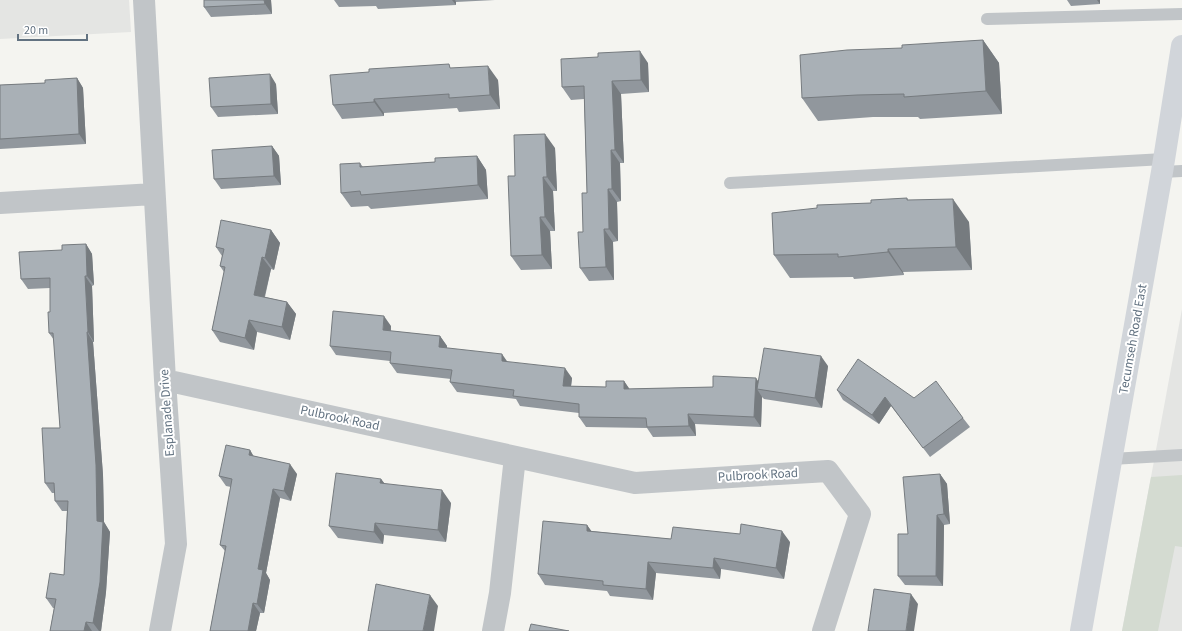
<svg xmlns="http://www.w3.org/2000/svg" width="1182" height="631" font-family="'Source Sans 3',sans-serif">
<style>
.built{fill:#e4e5e3}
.green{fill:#d4dbd1}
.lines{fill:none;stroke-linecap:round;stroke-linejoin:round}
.service{stroke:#c1c5c8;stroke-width:12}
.minor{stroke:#c1c5c8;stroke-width:22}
.secondary{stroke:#d1d5da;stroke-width:22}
.wall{fill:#91979d}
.shaded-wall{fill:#767b7f}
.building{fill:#a9b0b6;stroke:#767b7f}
.labels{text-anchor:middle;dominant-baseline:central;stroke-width:4;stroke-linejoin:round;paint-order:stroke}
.street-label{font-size:13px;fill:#627281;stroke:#fff}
</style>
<rect width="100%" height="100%" fill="#f4f4f0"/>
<path class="built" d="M0,0H129L131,32L0,39Z
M1182,309V631H1122L1151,477Z"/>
<path class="green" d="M1182,475V547L1175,546L1158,631H1122L1151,477Z"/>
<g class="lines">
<path class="service" d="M987,19L1182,14
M1162,172L1182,171
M730,183L1164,159
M1111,459L1182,455"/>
<path class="minor" d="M144,0L165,380L176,544L160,631
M0,203L154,194
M165,380L635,483L828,471L860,514L823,631
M493,631L500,593L515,457"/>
<path class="secondary" d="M1081,631L1162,172L1182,46"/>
</g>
<path class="wall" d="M204,0H271L272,14L211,17L204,7Z
M334,0H495L456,2V5L378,9L376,6L339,7Z
M1067,0H1100V4L1071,6Z
M983,40L999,63L1002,114L920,119L918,117H873L818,121L802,98L902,48Z
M648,63L649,92L621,94L624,163H620L621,201L617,202L618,241L613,242L614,280L589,281L580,268L587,193L584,99L571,100L562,87Z
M452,68L498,80L500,109L459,112L457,108L384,113V116L342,119L333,105Z
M77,78L83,88L86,144L0,149V85L45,83Z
M276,84L278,114L218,117L211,107Z
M272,146L279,156L281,185L221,189L214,179Z
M555,148L557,191H553L555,231H550L552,269L521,270L511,256L515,176Z
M477,156L486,170L488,199L371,209L368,206L351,207L341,193L360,163L363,167L435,162Z
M907,198L908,200L969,222L972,270L903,272L904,275L854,279L853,277L790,278L774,255L817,208L871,203Z
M271,230L280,243L274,270L271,269L265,297L287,302L296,314L290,340L257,332L254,350L220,342L212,330L224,272L220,266L222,256L216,247Z
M86,244L92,254L94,285L92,286L94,342H93L103,475L104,522L110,532L106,592L101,631H50L54,608H53L46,598L64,575L67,511H62L55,501V493H52L45,483L60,428L54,340L49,333L50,312V288L28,289L21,279Z
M391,326V331L440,336L447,346V348L508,362L572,378L571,386L606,387L624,381L629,389L713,387L758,382L828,366L822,408L764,399L762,397L761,427L695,424L696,436L653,437L647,428L586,427L579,417V413L520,406L516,399L457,392L450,382L451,379L397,373L390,363V361L336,355L330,346Z
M837,390L914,398L963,418L970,427L930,457L891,406L879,424L843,400Z
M250,450L253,456L297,474L291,501L280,498L266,573L270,580L264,613H260L256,631H210L225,551L220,545L231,487L226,486L219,476Z
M940,474L947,484L950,524L944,525L943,586L905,585L898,576L908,534Z
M381,479L385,484L451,503L446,542L384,535L383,544L338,538L329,526Z
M587,525L591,531L671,539L790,542L784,579L721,569L720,579L656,573L653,600L610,596L607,591L545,585L538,574Z"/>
<path class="shaded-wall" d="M264,0H271L272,14L265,4Z
M452,0H455L456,2V5Z
M1097,0H1100V4Z
M983,40L999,63L1002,114L986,91Z
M640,51L648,63L649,92L641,80Z
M488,66L498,80L500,109L490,95Z
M270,74L276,84L278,114L271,104Z
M77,78L83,88L86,144L79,134Z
M612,81L621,94L624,163L615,150Z
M374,99L384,113V116L374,102Z
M545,134L555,148L557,191L547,177Z
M272,146L279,156L281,185L274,176Z
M611,150L620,163L621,201L612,189Z
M477,156L486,170L488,199L478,185Z
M543,177L553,191L555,231L545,217Z
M608,189L617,202L618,241L609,229Z
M953,199L969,222L972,270L956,247Z
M540,217L550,231L552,269L542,255Z
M604,229L613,242L614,280L606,267Z
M271,230L280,243L274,270L265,258Z
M86,244L92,254L94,285L87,276Z
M888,249L903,272L904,275L888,252Z
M262,257L271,269L262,307L254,295Z
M85,276L92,286L94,342L88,332Z
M287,302L296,314L290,340L282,327Z
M384,316L391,326L390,340L383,330Z
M249,320L257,332L254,350L245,338Z
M87,332L93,342L103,475L104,522L110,532L106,592L101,631H99L93,623L97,521Z
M440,336L447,346L446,357L439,347Z
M502,354L509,364L502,361Z
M821,356L828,366L822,408L815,398Z
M565,368L572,378L570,395L563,386Z
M756,378L763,388L757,389L762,397L761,427L754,417Z
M624,381L631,391L624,389Z
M885,397L891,406L879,424L872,415Z
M688,414L695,424L696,436L689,426Z
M250,450L256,460L249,455Z
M290,464L297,474L291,501L284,491Z
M940,474L947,484L950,524L944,514Z
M381,479L390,491L380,483Z
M273,489L280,498L266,573L270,580L264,613L257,604L258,569Z
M442,490L451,503L446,542L438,530Z
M937,515L944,525L943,586L936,576Z
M375,523L384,535L383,544L374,532Z
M587,525L595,536L587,531Z
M782,531L790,542L784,579L776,568Z
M714,558L721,569L720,579L713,568Z
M648,562L656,573L653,600L646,589Z
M911,594L918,604L914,631H906Z
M430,595L438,606L434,631H423Z
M253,603L260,613L256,631H248Z
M86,622L92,631H84Z"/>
<path class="building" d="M204,0H264L265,4L204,7Z
M983,40L986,91L904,97V94L857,95L802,98L800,55L847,50L902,48V45Z
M640,51L641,80L612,81L615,150H611L612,189H608L609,229H604L606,267L580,268L578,232H583L582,193H587L584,86L562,87L561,59L598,57V53Z
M449,64L450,68L488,66L490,95L449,98V94L374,99V102L333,105L330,75L369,72V69Z
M270,74L271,104L211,107L209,78Z
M77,78L79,134L0,139V85L45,83V80Z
M545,134L547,177H543L545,217H540L542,255L511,256L508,176H515L514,135Z
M272,146L274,176L214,179L212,150Z
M477,156L478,185L361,195L360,191L341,193L340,164L360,163V167L435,162V158Z
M907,198V200L953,199L956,247L888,249V252L838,257V254L774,255L772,213L817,208V205L871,203V200Z
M221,220L271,230L265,258L262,257L254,295L287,302L282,327L249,320L245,338L212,330L225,267L220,266L224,249L216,247Z
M86,244L87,276H85L88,332H87L96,465L97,521L103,522L100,582L93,623L86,622L84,631H50L56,599L46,598L50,573L64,575L68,501H55L54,483H45L42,428H60L53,333H49L48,312H50V278L21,279L19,252L62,250V245Z
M333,311L384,316L383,330L440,336L439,347L502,354V361L565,368L563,386L606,387V381H624V389L713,387V376L756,378L754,417L688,414L689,426L647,427L646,418L579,417V404L513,396L514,390L450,382L452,370L390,363L391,352L330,346Z
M764,348L821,356L815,398L757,389Z
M858,359L914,398L936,381L963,418L923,448L885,397L872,415L837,390Z
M226,445L250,450L249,455L290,464L284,491L273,489L258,569L263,570L257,604L253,603L248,631H210L226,546L220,545L232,479L219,476Z
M336,473L381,479L380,483L442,490L438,530L375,523L374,532L329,526Z
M940,474L944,514L937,515L936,576H898V534H908L903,477Z
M543,521L587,525V531L671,539L673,527L740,534L741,524L782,531L776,568L714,558L713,568L648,562L646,589L603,585V581L538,574Z
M376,584L430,595L423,631H368Z
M874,589L911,594L906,631H868Z
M531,624L569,631H529Z"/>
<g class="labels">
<g class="street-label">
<text transform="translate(1133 339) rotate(-80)">Tecumseh Road East</text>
<text transform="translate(167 413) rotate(-94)">Esplanade Drive</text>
<text transform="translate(340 418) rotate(12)">Pulbrook Road</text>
<text transform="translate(758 475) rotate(-3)">Pulbrook Road</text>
</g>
</g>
<path d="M18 34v6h69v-6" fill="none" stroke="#627281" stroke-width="2"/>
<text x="24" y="34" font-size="12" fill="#627281" stroke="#ffffff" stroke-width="3" paint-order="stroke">20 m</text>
</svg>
